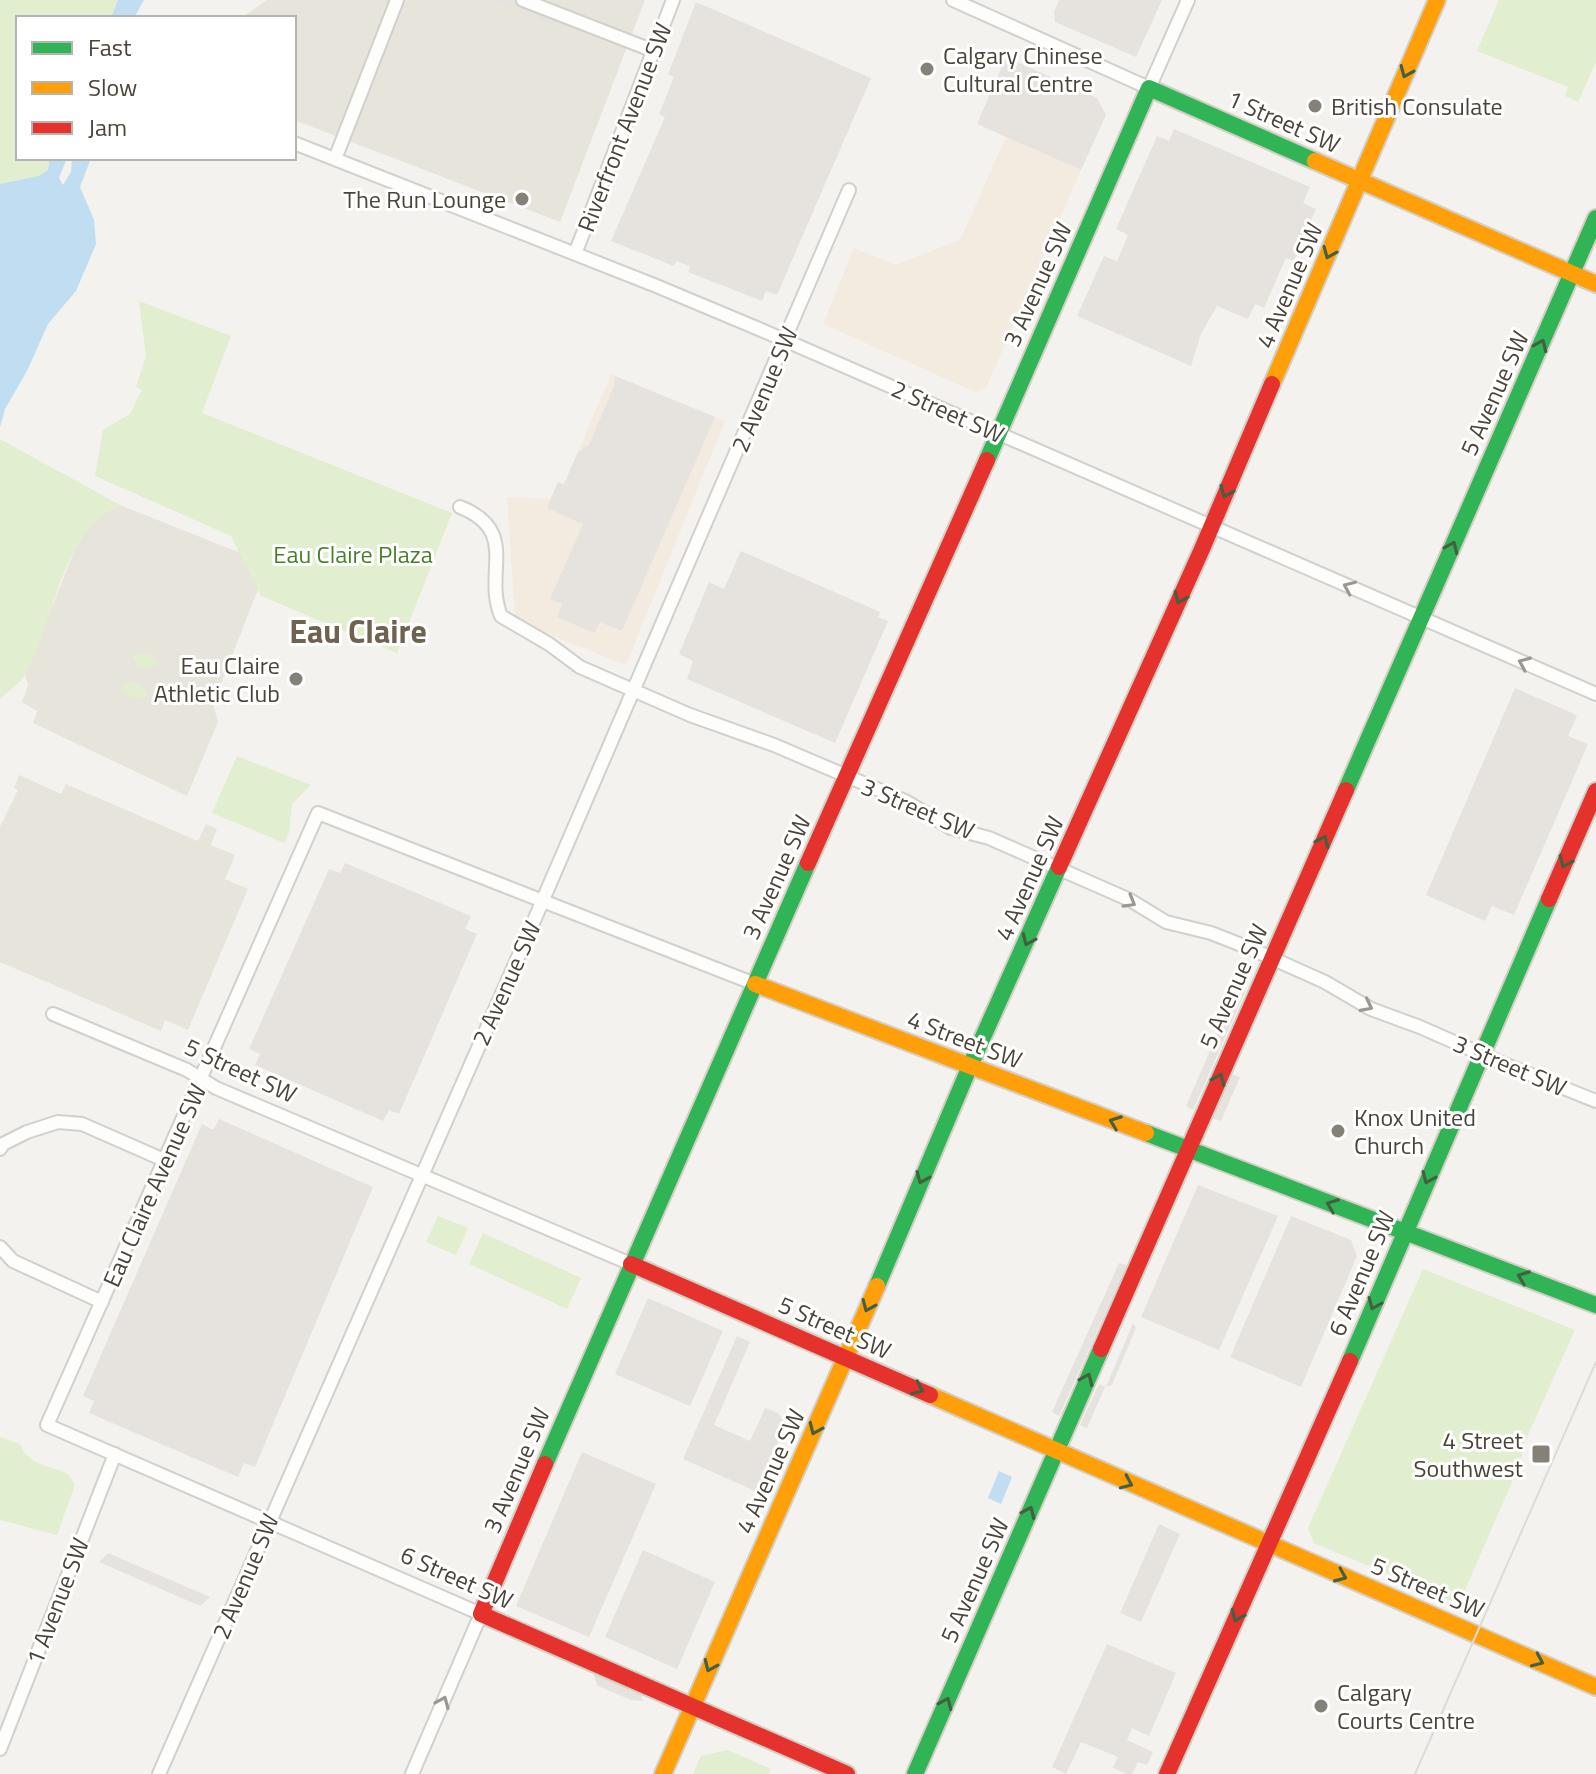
<svg xmlns="http://www.w3.org/2000/svg" width="1596" height="1774" font-family="'Titillium Web',sans-serif">
<style>
.residential{fill:#e7e4dc}
.commercial{fill:#f3ebdf}
.green{fill:#e1eecf}
.parking{fill:#e6e3df}
.water{fill:#c0ddf1}
.lines{fill:none;stroke-linecap:round;stroke-linejoin:round}
.street-casing{stroke:#d2d0cb;stroke-width:16}
.fast-casing{stroke:#d3cfc5;stroke-width:20}
.slow-casing{stroke:#d3cfc5;stroke-width:20}
.jam-casing{stroke:#d3cfc5;stroke-width:20}
.street{stroke:#fdfdfc;stroke-width:12}
.fast{stroke:#30b455;stroke-width:16}
.slow{stroke:#ff9f0a;stroke-width:16}
.jam{stroke:#e5322d;stroke-width:16}
.tram{stroke:#dbdbda;stroke-width:2}
.oneway{stroke:#446040}
.oneway2{stroke:#9b9791}
.poi-dot{fill:#868178;stroke:#fff;stroke-width:3}
.labels{text-anchor:middle;dominant-baseline:central;stroke-width:6;stroke-linejoin:round;paint-order:stroke}
.poi-label{font-size:24px;fill:#4b4439;stroke:#fff;text-anchor:start}
.street-label{font-size:24px;fill:#4b4439;stroke:#fff}
.park-label{font-size:24px;fill:#4a7f2a;stroke:#fff}
.district-label{font-size:32px;font-weight:bold;fill:#6e6250;stroke:#fff}
</style>
<rect width="100%" height="100%" fill="#f4f2ee"/>
<path class="residential" d="M267,0H645L560,222L294,120V18H241Z
M120,505L268,564L213,704L218,722L187,796L33,723L37,711L22,702L28,685L25,675L75,549L87,527L104,513Z
M19,775L61,794L66,784L198,841L206,824L217,829L211,845L235,855L225,879L248,889L188,1030L165,1020L161,1031L0,962V827L18,790L14,788Z"/>
<path class="commercial" d="M1006,137L1081,170L986,388L975,392L823,324L854,248L895,265L960,240Z
M611,374L725,421L626,665L543,632L515,617L507,497L550,499L558,482L564,484Z"/>
<path class="green" d="M0,0H129L125,18H18V158H61L50,176L0,189Z
M1499,0H1596V62L1578,102L1565,96L1568,87L1477,51Z
M139,301L231,336L202,413L452,513L397,653L261,596L231,536L95,476L103,430L130,414L142,390L136,387L146,356Z
M0,439L120,505C59,534 56,619 26,673C21,683 8,691 0,699Z
M139,653L151,655L159,664L146,668L138,667L132,655Z
M134,681L141,685L148,696C137,700 127,698 121,687Z
M237,756L311,785L292,804L289,833L284,843L212,813Z
M438,1216L468,1228L456,1255L426,1242Z
M483,1233L581,1278L567,1309L469,1264Z
M1423,1269L1575,1330L1524,1444L1521,1461L1459,1604L1314,1543L1308,1528Z
M0,1437L20,1444C26,1464 50,1466 68,1474L75,1485L57,1535L0,1520Z
M728,1750L771,1769L769,1774H693L701,1756Z"/>
<path class="parking" d="M491,0H502L569,25L567,30Z
M1059,0H1162L1136,57L1055,22L1054,12Z
M696,2L871,78L777,295L766,291L762,301L688,272L690,266L676,261L674,266L611,241L665,117L659,114L674,77L668,74Z
M1006,57L1097,98L1106,115L1081,170L977,124Z
M1174,129L1310,187L1303,203L1316,209L1294,261L1286,258L1264,308L1255,304L1248,319L1217,306L1201,334L1191,366L1077,316L1104,256L1117,261L1128,235L1116,229L1157,136L1169,141Z
M615,376L715,417L622,631L600,622L594,633L557,617L562,604L550,599L583,524L547,508L558,482L564,484L578,452L589,445L614,386Z
M741,551L880,612L878,617L888,621L835,743L687,679L693,661L679,654L709,582L724,589Z
M1515,688L1577,715L1568,736L1588,744L1514,915L1492,906L1485,921L1426,895Z
M345,863L471,916L465,929L477,934L399,1114L389,1110L383,1121L255,1065L260,1054L249,1049L329,869L340,873Z
M1238,987L1246,990L1193,1110L1186,1106Z
M1231,1074L1240,1077L1221,1121L1212,1118Z
M219,1119L373,1187L255,1467L244,1463L238,1477L89,1413L94,1401L83,1396L202,1124L213,1130Z
M1198,1185L1278,1216L1219,1350L1141,1317Z
M1291,1216L1351,1240L1357,1256L1301,1387L1230,1357Z
M1119,1263L1127,1265L1059,1416L1052,1412Z
M648,1298L723,1331L690,1406L615,1374Z
M1133,1323L1136,1328L1112,1385L1105,1387L1087,1428L1080,1425L1099,1384L1106,1387Z
M737,1336L750,1342L714,1425L750,1441L765,1408L778,1413L786,1425L770,1461L773,1467L762,1494L683,1459Z
M582,1452L656,1484L589,1637L516,1606Z
M1159,1524L1180,1534L1141,1622L1120,1613Z
M643,1550L715,1582L677,1669L605,1637Z
M108,1553L210,1597L200,1606L99,1562Z
M1107,1644L1176,1673L1149,1736L1132,1728L1127,1740L1153,1752L1147,1765L1138,1762L1132,1774H1127L1113,1768L1118,1757L1081,1742L1066,1774L1052,1767Z
M592,1671L639,1689L643,1701L631,1700L598,1686Z"/>
<path class="water" d="M118,0H144L134,18H111Z
M50,158H67L59,178L63,185L71,172L72,158H91L80,187L94,220L96,244L76,291L48,324L27,371L5,409L0,427V184L39,176L48,170Z
M999,1471L1012,1477L1001,1504L988,1498Z"/>
<g class="lines">
<defs>
<path id="street" d="M523,0L654,51
M953,0L1149,88L1188,0
M294,143L654,285L759,329L1596,694
M335,159L397,0
M575,254L673,0
M460,507C520,531 483,572 501,616L549,644L580,667L690,715L774,745L905,801L951,828L989,838L1130,900L1166,922L1211,933L1249,948L1325,982L1371,1009L1420,1027L1504,1064L1596,1101
M53,1014L187,1070L216,1088L631,1264
M0,1149L3,1144L27,1132L58,1122L82,1124L164,1160
M0,1247L13,1261L102,1302
M0,1749L115,1454
M159,1774L533,923L849,190
M412,1774L481,1614L47,1425L318,813L755,984"/>
<path id="fast" d="M987,460L1149,88L1315,161
M1346,790L1596,218
M1146,1133L1596,1305
M877,1286L970,1066L1059,867
M1350,1361L1549,899
M545,1464L808,863
M915,1774L1101,1349"/>
<path id="slow" d="M1315,161L1596,284
M1272,384L1437,0
M755,984L1146,1133
M930,1395L1596,1687
M663,1774L877,1286"/>
<path id="jam" d="M808,863L987,460
M1059,867L1202,549L1272,384
M1549,899L1596,791
M631,1264L930,1395
M1101,1349L1346,790
M545,1464L481,1614L847,1774
M1167,1774L1350,1361"/>
</defs>
<use href="#street" class="street-casing"/>
<use href="#fast" class="fast-casing"/>
<use href="#slow" class="slow-casing"/>
<use href="#jam" class="jam-casing"/>
<use href="#street" class="street"/>
<use href="#fast" class="fast"/>
<use href="#slow" class="slow"/>
<use href="#jam" class="jam"/>
<path class="tram" d="M1415,1774L1596,1362"/>
</g>
<defs><path id="oneway-chevron" d="M-2-3.5L2.5 0L-2 3.5" fill="none" stroke-width="1.6" stroke-linecap="round" stroke-linejoin="round" transform="scale(2)"/></defs>
<g class="oneway">
<use href="#oneway-chevron" transform="translate(1406 72) rotate(113)"/>
<use href="#oneway-chevron" transform="translate(1329 253) rotate(113)"/>
<use href="#oneway-chevron" transform="translate(1541 345) rotate(-66)"/>
<use href="#oneway-chevron" transform="translate(1226 492) rotate(113)"/>
<use href="#oneway-chevron" transform="translate(1452 547) rotate(-66)"/>
<use href="#oneway-chevron" transform="translate(1180 598) rotate(114)"/>
<use href="#oneway-chevron" transform="translate(1323 841) rotate(-66)"/>
<use href="#oneway-chevron" transform="translate(1565 862) rotate(114)"/>
<use href="#oneway-chevron" transform="translate(1028 940) rotate(114)"/>
<use href="#oneway-chevron" transform="translate(1219 1079) rotate(-66)"/>
<use href="#oneway-chevron" transform="translate(1115 1122) rotate(-159)"/>
<use href="#oneway-chevron" transform="translate(922 1178) rotate(113)"/>
<use href="#oneway-chevron" transform="translate(1428 1178) rotate(113)"/>
<use href="#oneway-chevron" transform="translate(1332 1205) rotate(-159)"/>
<use href="#oneway-chevron" transform="translate(1523 1277) rotate(-159)"/>
<use href="#oneway-chevron" transform="translate(1374 1304) rotate(113)"/>
<use href="#oneway-chevron" transform="translate(868 1306) rotate(113)"/>
<use href="#oneway-chevron" transform="translate(1087 1379) rotate(-66)"/>
<use href="#oneway-chevron" transform="translate(918 1389) rotate(24)"/>
<use href="#oneway-chevron" transform="translate(815 1429) rotate(114)"/>
<use href="#oneway-chevron" transform="translate(1127 1483) rotate(24)"/>
<use href="#oneway-chevron" transform="translate(1029 1512) rotate(-66)"/>
<use href="#oneway-chevron" transform="translate(1341 1576) rotate(23)"/>
<use href="#oneway-chevron" transform="translate(1237 1616) rotate(114)"/>
<use href="#oneway-chevron" transform="translate(1538 1661) rotate(24)"/>
<use href="#oneway-chevron" transform="translate(710 1666) rotate(114)"/>
<use href="#oneway-chevron" transform="translate(946 1703) rotate(-66)"/>
</g>
<g class="oneway2">
<use href="#oneway-chevron" transform="translate(1349 587) rotate(-156)"/>
<use href="#oneway-chevron" transform="translate(1524 663) rotate(-157)"/>
<use href="#oneway-chevron" transform="translate(1130 902) rotate(30)"/>
<use href="#oneway-chevron" transform="translate(1367 1006) rotate(27)"/>
<use href="#oneway-chevron" transform="translate(443 1702) rotate(-67)"/>
</g>
<g class="poi-dot">
<circle cx="927" cy="69" r="8"/>
<circle cx="1315" cy="106" r="8"/>
<circle cx="522" cy="199" r="8"/>
<circle cx="296" cy="679" r="8"/>
<circle cx="1338" cy="1131" r="8"/>
<rect x="1531" y="1444" width="20" height="20" rx="4"/>
<circle cx="1321" cy="1706" r="8"/>
</g>
<g class="labels">
<g class="poi-label">
<text x="943" y="55">Calgary Chinese<tspan x="943" dy="28">Cultural Centre</tspan></text>
<text x="1331" y="106">British Consulate</text>
<text x="506" y="199" text-anchor="end">The Run Lounge</text>
<text x="280" y="665" text-anchor="end">Eau Claire<tspan x="280" dy="28">Athletic Club</tspan></text>
<text x="1354" y="1117">Knox United<tspan x="1354" dy="28">Church</tspan></text>
<text x="1523" y="1440" text-anchor="end">4 Street<tspan x="1523" dy="28">Southwest</tspan></text>
<text x="1337" y="1692">Calgary<tspan x="1337" dy="28">Courts Centre</tspan></text>
</g>
<g class="street-label">
<text transform="translate(1284 121) rotate(24)">1 Street SW</text>
<text transform="translate(624 127) rotate(-69)">Riverfront Avenue SW</text>
<text transform="translate(1037 284) rotate(-66)">3 Avenue SW</text>
<text transform="translate(1289 285) rotate(-67)">4 Avenue SW</text>
<text transform="translate(764 389) rotate(-67)">2 Avenue SW</text>
<text transform="translate(1494 393) rotate(-66)">5 Avenue SW</text>
<text transform="translate(948 411) rotate(24)">2 Street SW</text>
<text transform="translate(918 808) rotate(23)">3 Street SW</text>
<text transform="translate(776 877) rotate(-66)">3 Avenue SW</text>
<text transform="translate(1029 878) rotate(-66)">4 Avenue SW</text>
<text transform="translate(506 983) rotate(-66)">2 Avenue SW</text>
<text transform="translate(1233 986) rotate(-66)">5 Avenue SW</text>
<text transform="translate(965 1039) rotate(21)">4 Street SW</text>
<text transform="translate(1510 1065) rotate(23)">3 Street SW</text>
<text transform="translate(241 1070) rotate(25)">5 Street SW</text>
<text transform="translate(154 1185) rotate(-66)">Eau Claire Avenue SW</text>
<text transform="translate(1361 1273) rotate(-67)">6 Avenue SW</text>
<text transform="translate(835 1327) rotate(24)">5 Street SW</text>
<text transform="translate(516 1470) rotate(-67)">3 Avenue SW</text>
<text transform="translate(770 1471) rotate(-66)">4 Avenue SW</text>
<text transform="translate(245 1576) rotate(-67)">2 Avenue SW</text>
<text transform="translate(457 1577) rotate(24)">6 Street SW</text>
<text transform="translate(974 1580) rotate(-66)">5 Avenue SW</text>
<text transform="translate(1428 1587) rotate(23)">5 Street SW</text>
<text transform="translate(57 1601) rotate(-69)">1 Avenue SW</text>
</g>
<g class="park-label">
<text x="353" y="554">Eau Claire Plaza</text>
</g>
<g class="district-label">
<text x="358" y="631">Eau Claire</text>
</g>
</g>
<rect x="16" y="16" width="280" height="144" fill="#ffffff" stroke="#b7b4b0" stroke-width="2"/>
<rect x="32" y="42" width="40" height="12" fill="#30b455" stroke="#b7b4b0" stroke-width="2"/>
<text x="88" y="56" font-size="24" fill="#4b4439">Fast</text>
<rect x="32" y="82" width="40" height="12" fill="#ff9f0a" stroke="#b7b4b0" stroke-width="2"/>
<text x="88" y="96" font-size="24" fill="#4b4439">Slow</text>
<rect x="32" y="122" width="40" height="12" fill="#e5322d" stroke="#b7b4b0" stroke-width="2"/>
<text x="88" y="136" font-size="24" fill="#4b4439">Jam</text>
</svg>
